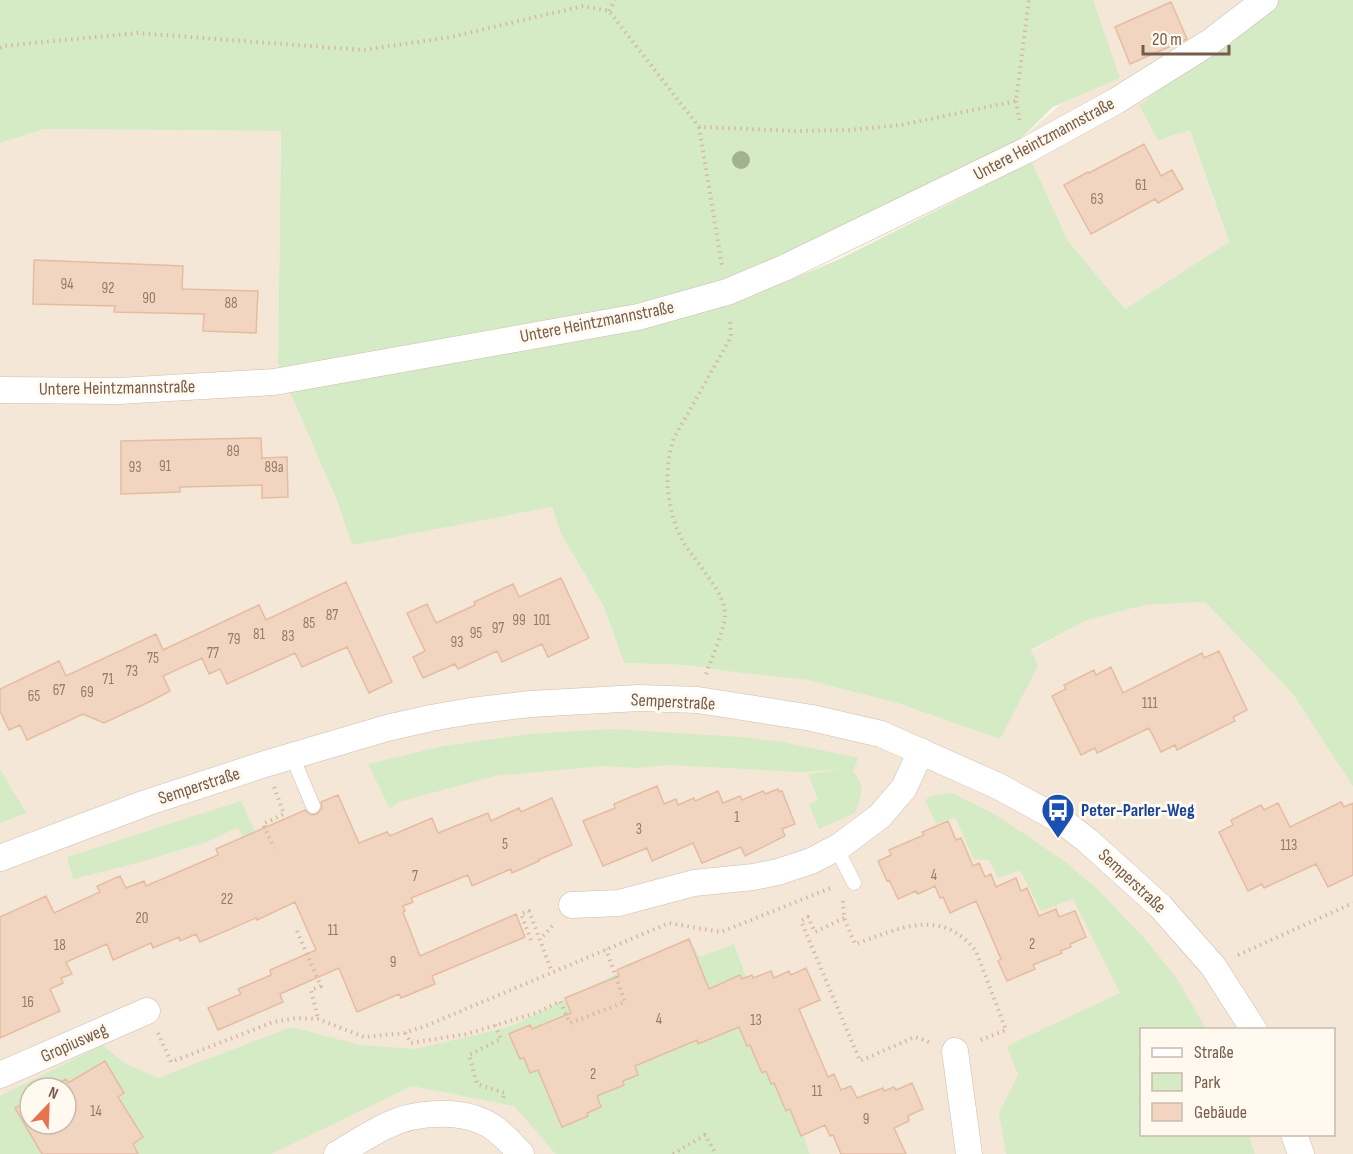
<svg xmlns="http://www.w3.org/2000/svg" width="1353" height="1154" font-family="'Sofia Sans Condensed',sans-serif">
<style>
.residential{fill:#f4e7d7;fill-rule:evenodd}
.green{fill:#d4ebc6;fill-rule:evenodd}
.building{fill:#f2d5c0;stroke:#e5bca0;stroke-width:1.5}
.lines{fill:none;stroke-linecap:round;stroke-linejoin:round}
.lane-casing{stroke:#cfbdae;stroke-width:15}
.street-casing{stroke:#cfbdae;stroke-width:27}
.path{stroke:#d8b8a2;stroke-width:4;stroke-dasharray:1.5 4.5;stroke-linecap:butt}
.lane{stroke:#fff;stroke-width:14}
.street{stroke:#fff;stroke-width:26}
.tree{fill:#a0b38d}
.labels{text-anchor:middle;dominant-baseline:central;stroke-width:6;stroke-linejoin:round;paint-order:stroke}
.number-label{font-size:15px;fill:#967a69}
.street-label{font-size:18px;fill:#775c4c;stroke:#fff9ef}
.transit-label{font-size:18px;font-weight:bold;fill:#164399;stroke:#fff9ef;text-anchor:start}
</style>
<rect width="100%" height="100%" fill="#fdf5e8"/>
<path class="residential" d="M1050,0H1270L1190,130L1229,242L1125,309L1068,241L1032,162L1011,148L1064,101Z
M44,129L281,131L278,364L337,501L352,544L552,507L561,534L604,607L624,663L685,665L733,672L807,680L897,703L1000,739L1031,651L1087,620L1145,605L1205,602L1293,694L1353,787V1154H0V823L27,812L0,769V143ZM1142,1030H1334V1134H1142ZM30,1088H66V1124H30Z"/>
<path class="green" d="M0,0H1093L1120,78L1053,107L1011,148L730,279L740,301L842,258L1032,162L1068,241L1125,309L1229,242L1190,130L1158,140L1139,105L1214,49L1270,0H1353V787L1293,694L1205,602L1145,605L1087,620L1031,650L1038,666L1000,739L897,703L807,680L733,672L685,665L624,663L604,607L561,534L552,507L352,545L337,501L278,364L281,131L44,129L0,143Z
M612,729L741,737L782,742L858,758L853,772C866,783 861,799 855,813L819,829L809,804L818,800L808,774L842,769L802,772L669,765L637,768L604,766L495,776L398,802L390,809L368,764L444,746L530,734Z
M0,769L27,813L0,823Z
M952,793L994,814L1032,839L1065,862L1096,888L1146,940L1178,980L1206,1029L1142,1030V1134L1249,1135L1255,1154H1006L999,1113L1018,1075L1007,1046L1120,993L1073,899L1041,911L1020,870L998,878L989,860L974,859L955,817L936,824L925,800L931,796Z
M241,801L266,855L255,860L238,827L207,842L133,864L73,879L67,857Z
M688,938L700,957L734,944L810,1154H556L514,1106L412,1086L271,1154H0V1096L103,1045L124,1063L158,1078L291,1027L360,1045L416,1049L512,1026ZM30,1088H66V1124H30Z"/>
<path class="building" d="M1171,2L1187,39L1130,64L1115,27Z
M1144,144L1161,176L1172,170L1183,189L1158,203L1155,199L1091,234L1064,185L1088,172L1089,173Z
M34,260L183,266L182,289L258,291L256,333L203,331L204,314L114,312L115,306L33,304Z
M261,438L262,458L287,457L288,497L262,498V485L180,487V492L121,494V441Z
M561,578L589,638L548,657L542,644L502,662L497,651L458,669L455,664L423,678L413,657L425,651L407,613L427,604L436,623L475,605L474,602L513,584L519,597Z
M346,582L392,682L369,693L347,647L302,667L295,653L227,684L220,669L209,674L202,658L163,676L170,691L149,702L104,723L83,714L27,740L20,725L9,730L0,711V689L59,661L66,676L156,634L163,650L259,605L266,620Z
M1219,651L1247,710L1233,717L1235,721L1177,750L1175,745L1161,752L1149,728L1097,753L1095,748L1081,755L1052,696L1066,689L1064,685L1094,670L1096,675L1111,667L1123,693L1202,653L1204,658Z
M657,786L664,804L676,799L678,805L694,798L695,801L718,791L723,803L740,796L742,800L763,791L765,794L778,789L779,792L782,791L795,824L782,829L785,836L745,856L741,847L702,863L693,843L652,861L647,848L603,866L583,821L615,808L614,804Z
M338,795L359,843L387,832L390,836L432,818L438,833L488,813L491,821L519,808L521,812L552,798L572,845L538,860L539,861L512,873L511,869L472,886L468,875L411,898L413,902L403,906L405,911L403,912L420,956L516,914L525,937L432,976L435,984L401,998L399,994L357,1012L339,968L280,994L283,1002L218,1030L208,1008L241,994L238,989L271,975L270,970L316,950L295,902L257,920L256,918L200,942L196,934L180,941L179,937L153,948L151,943L113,960L107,944L66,962L72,974L61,978L63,983L50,989L60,1011L0,1038V917L46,896L54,913L100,892L97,886L120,876L126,888L144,881L146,886L218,855L216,849L305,810L311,815L317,814L322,808L321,802Z
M1341,802L1344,807L1353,803V875L1328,887L1316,864L1264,888L1262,884L1248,891L1219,832L1233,825L1231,820L1261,805L1264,810L1278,803L1290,827Z
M948,821L956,840L961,838L973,866L979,863L985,877L991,874L996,887L1016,878L1021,891L1027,888L1039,916L1056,909L1059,917L1075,911L1086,937L1070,944L1071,947L1060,951L1062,953L1033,965L1035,969L1007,981L998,961L1001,959L976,901L950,913L943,897L940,898L935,886L918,894L916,891L898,899L889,880L887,881L878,861L891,855L889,850L924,835L922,832Z
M689,939L709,989L740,975L742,979L752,975L753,978L771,971L774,978L789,971L791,975L806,968L820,1000L799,1009L828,1077L834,1074L841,1090L851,1086L857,1098L883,1088L884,1091L894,1087L896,1090L912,1083L923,1109L908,1116L909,1121L894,1128L906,1154H841L833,1135L830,1136L825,1125L801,1136L790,1109L786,1111L774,1083L771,1084L766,1071L762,1073L750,1045L747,1046L739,1027L698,1044L697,1040L635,1066L638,1075L623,1081L624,1085L597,1096L601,1107L587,1113L588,1116L562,1127L538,1070L530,1073L524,1058L520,1059L509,1034L530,1025L532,1029L571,1013L565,998L619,976L617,970Z
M105,1061L124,1093L118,1097L143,1137L133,1144L138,1154H42L15,1108L30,1100V1124H66V1088H50L66,1079L68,1083Z"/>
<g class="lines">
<defs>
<path id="lane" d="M292,756L313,806
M836,847L854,883"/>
<path id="street" d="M0,390L119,391L274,382L638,317L727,292L784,268L1027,150L1116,101L1210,42L1265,0
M0,858L146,803L265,764L387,728L431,718L471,711L530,704L639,698L698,700L812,718L881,734L998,786L1062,821L1088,841L1160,906L1213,966L1254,1030
M572,905L619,903L694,883L753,877L778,872L811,861L840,846L880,816L904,788L921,751
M955,1051L969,1154
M0,1075L147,1011
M1294,1134L1301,1154
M337,1154C353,1145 369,1134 386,1126C416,1111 465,1108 494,1128C504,1135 513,1145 521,1154"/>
</defs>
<use href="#lane" class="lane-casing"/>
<use href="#street" class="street-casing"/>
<path class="path" d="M609,11L615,0
M0,48L3,46L137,33L363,50L451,37L583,6L609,11L699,127L795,131L849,130L901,125L1016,101L1029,0
M1016,101L1020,123
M699,127L722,266
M706,674C711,659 724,631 725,617C726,600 713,584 704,571C698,562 691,554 685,545C667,514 662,472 674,438L731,337L730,318
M274,787L284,814L263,824L274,848
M843,901L844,918L855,944C899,929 940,906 976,951L1006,1030L978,1041
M844,918L815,932L808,917L801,921L860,1061L915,1037L932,1043
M297,931L321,986L311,990L318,1019
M543,936L555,923
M531,940L521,914L529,911L552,972
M1238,955L1353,903
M495,1025L501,1039L469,1055L477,1084L505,1093L502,1101
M158,1033L171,1062L273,1022L296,1018L318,1019L364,1037L405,1033L428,1025L669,923L721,932L833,887
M405,1033L411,1043L467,1034L539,1012L560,1001L570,1023L625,1002L606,949
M673,1154L705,1135L716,1154"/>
<use href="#lane" class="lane"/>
<use href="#street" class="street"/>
</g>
<circle class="tree" cx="741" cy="160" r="9"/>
<defs>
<symbol id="bus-pin" viewBox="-11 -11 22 30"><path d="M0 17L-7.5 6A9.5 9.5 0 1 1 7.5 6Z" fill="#1a4fb4" stroke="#fff9ef"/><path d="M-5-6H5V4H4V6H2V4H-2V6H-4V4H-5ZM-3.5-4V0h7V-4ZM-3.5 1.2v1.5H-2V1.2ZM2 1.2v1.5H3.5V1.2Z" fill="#fff"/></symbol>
</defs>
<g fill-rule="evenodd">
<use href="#bus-pin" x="1039" y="791" width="38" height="52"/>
</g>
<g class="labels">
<g class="number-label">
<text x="1141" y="185">61</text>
<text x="1097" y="199">63</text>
<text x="67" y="284">94</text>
<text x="108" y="288">92</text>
<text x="149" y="298">90</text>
<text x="231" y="303">88</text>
<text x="233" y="451">89</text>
<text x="165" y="466">91</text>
<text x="135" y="467">93</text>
<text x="274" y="467">89a</text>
<text x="332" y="615">87</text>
<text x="519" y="620">99</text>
<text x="542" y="620">101</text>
<text x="309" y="623">85</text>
<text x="498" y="628">97</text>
<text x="476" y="633">95</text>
<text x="259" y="634">81</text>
<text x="288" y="636">83</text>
<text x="234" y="639">79</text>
<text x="457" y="642">93</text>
<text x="213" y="653">77</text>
<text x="153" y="658">75</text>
<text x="132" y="671">73</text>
<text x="108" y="679">71</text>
<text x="59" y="690">67</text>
<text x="87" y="692">69</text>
<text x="34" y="696">65</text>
<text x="1150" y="703">111</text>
<text x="737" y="817">1</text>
<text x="639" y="829">3</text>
<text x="505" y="844">5</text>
<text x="1289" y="845">113</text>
<text x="934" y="875">4</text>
<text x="415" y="876">7</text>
<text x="227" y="899">22</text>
<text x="142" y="918">20</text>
<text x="333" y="930">11</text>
<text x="1032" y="944">2</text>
<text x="60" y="945">18</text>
<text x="393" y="962">9</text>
<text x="28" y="1002">16</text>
<text x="659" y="1019">4</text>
<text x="756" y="1020">13</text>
<text x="593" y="1074">2</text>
<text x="817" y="1091">11</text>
<text x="96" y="1111">14</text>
<text x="866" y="1119">9</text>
</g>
<g class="street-label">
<text transform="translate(1044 139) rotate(-28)">Untere Heintzmannstraße</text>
<text transform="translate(597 322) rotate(-11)">Untere Heintzmannstraße</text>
<text transform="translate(117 388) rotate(-1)">Untere Heintzmannstraße</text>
<text transform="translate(673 702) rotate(3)">Semperstraße</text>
<text transform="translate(199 786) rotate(-18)">Semperstraße</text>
<text transform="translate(1132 881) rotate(43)">Semperstraße</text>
<text transform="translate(74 1043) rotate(-24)">Gropiusweg</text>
</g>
<g class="transit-label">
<text x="1081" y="810">Peter-Parler-Weg</text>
</g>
</g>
<rect x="1140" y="1028" width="195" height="108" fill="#fff9ef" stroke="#c9baae" stroke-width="1.5"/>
<rect x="1152" y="1048" width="30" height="9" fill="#ffffff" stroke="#c9baae" stroke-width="1.5"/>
<text x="1194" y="1058" font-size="18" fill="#775c4c">Straße</text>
<rect x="1152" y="1073" width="30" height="18" fill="#d4ebc6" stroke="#c9baae" stroke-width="1.5"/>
<text x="1194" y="1088" font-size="18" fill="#775c4c">Park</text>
<rect x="1152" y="1103" width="30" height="18" fill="#f2d5c0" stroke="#c9baae" stroke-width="1.5"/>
<text x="1194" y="1118" font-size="18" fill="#775c4c">Gebäude</text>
<g transform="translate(48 1106) rotate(23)"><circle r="28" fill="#fff9ef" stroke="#c9baae" stroke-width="1.5"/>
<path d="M0-4.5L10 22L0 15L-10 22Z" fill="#e6734e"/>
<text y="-9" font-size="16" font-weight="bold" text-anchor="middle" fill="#775c4c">N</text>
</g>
<path d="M1143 45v9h86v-9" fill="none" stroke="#775c4c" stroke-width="3"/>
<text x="1152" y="45" font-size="18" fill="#775c4c" stroke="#fff9ef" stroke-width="4.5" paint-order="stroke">20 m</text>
</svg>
